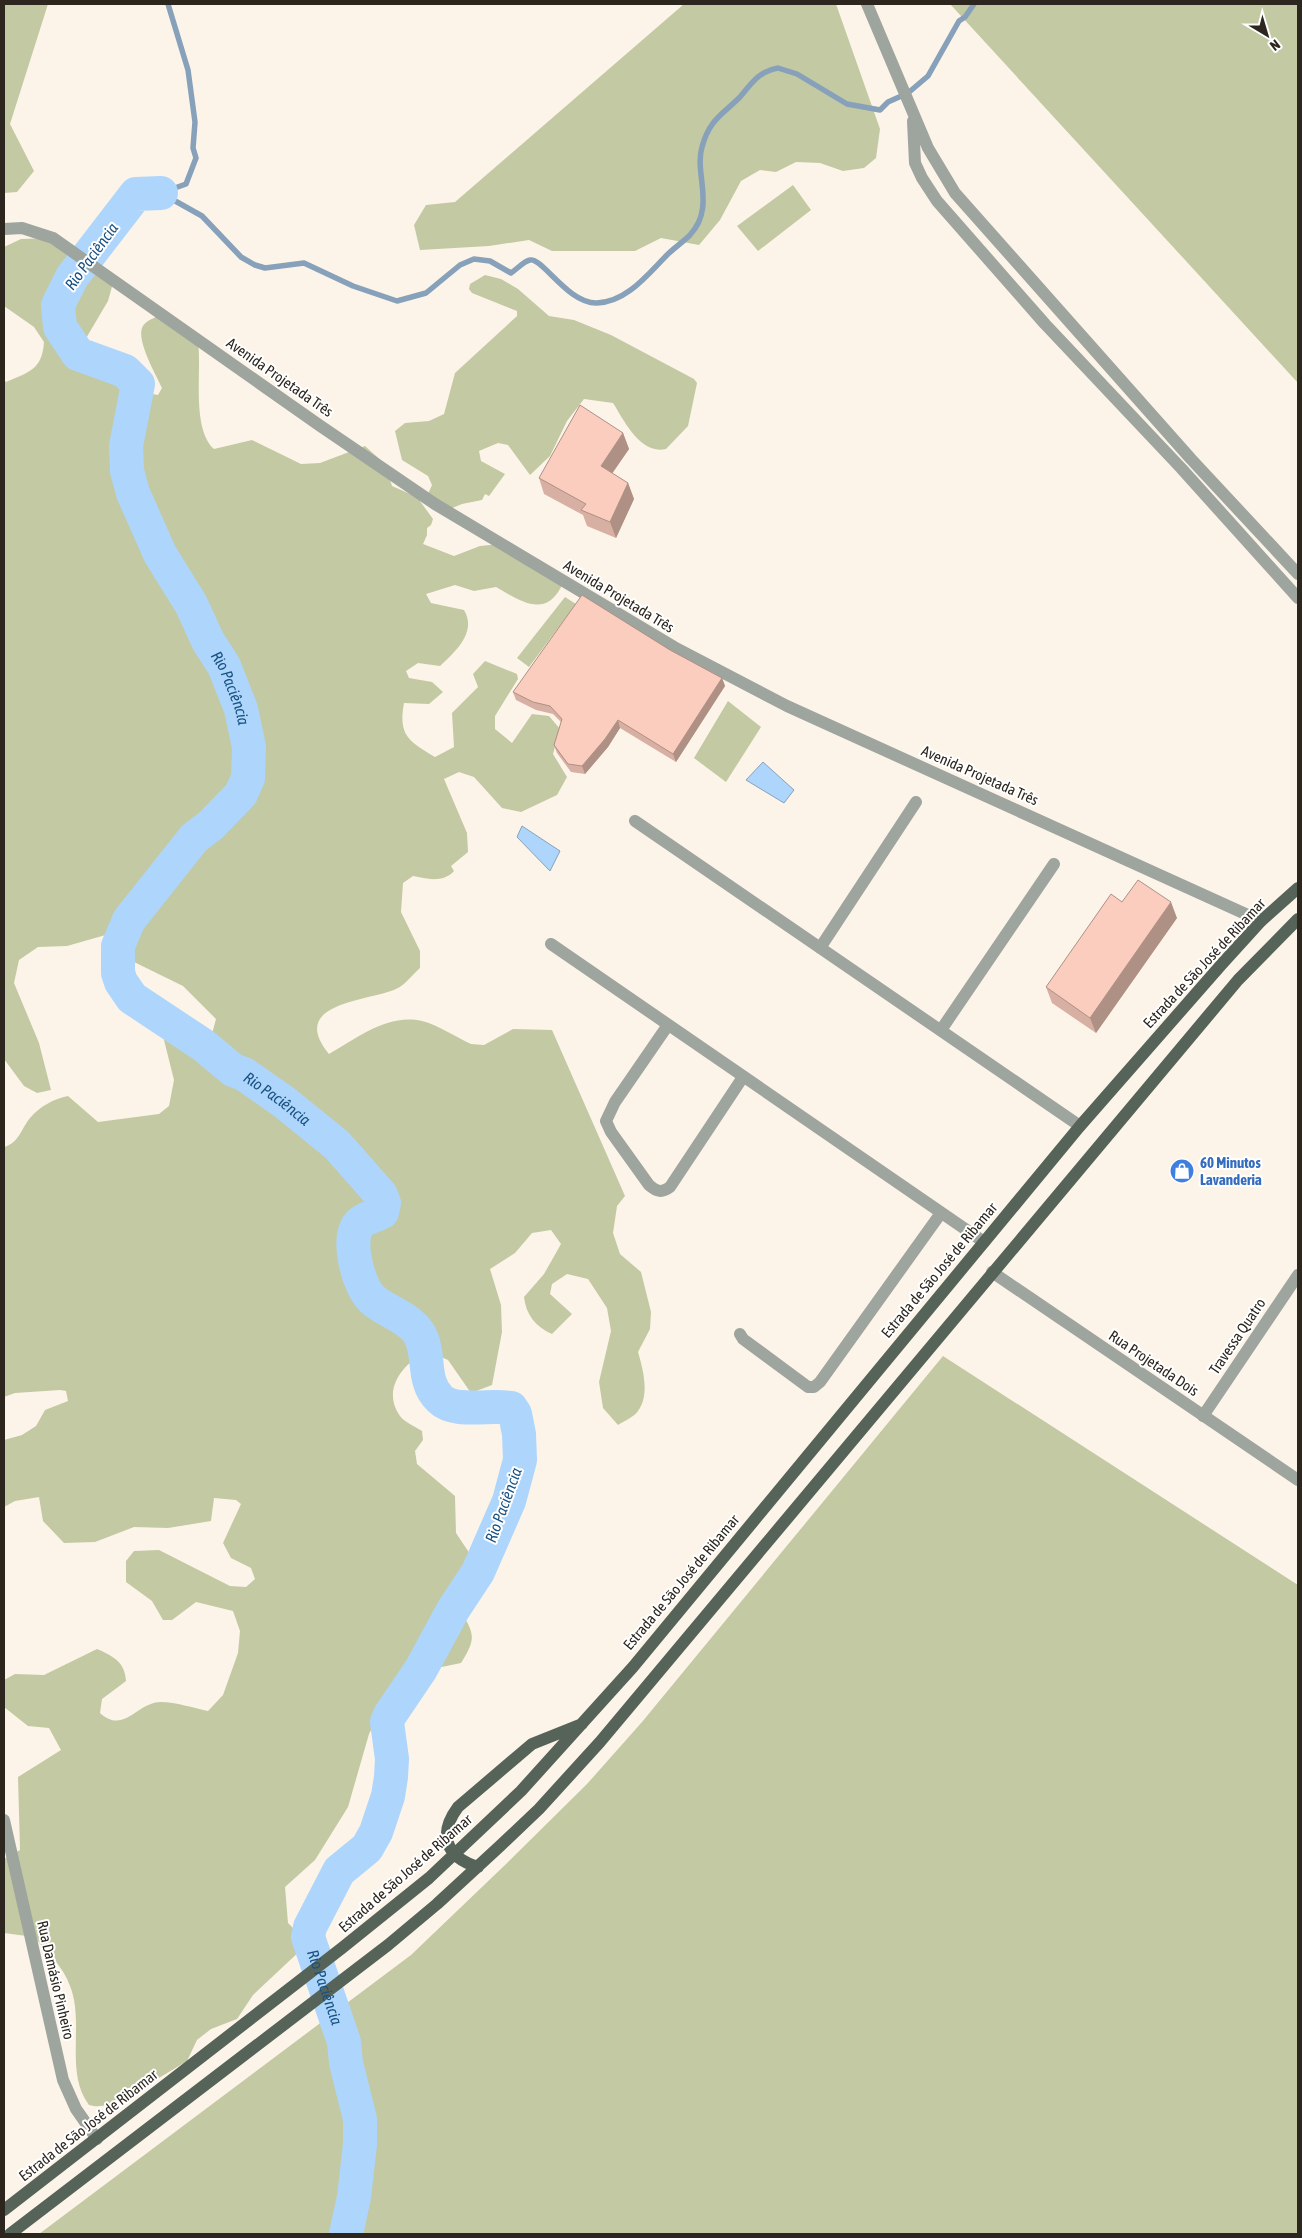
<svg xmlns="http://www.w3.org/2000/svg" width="1302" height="2238" font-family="'Asap Condensed',sans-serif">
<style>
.green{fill:#c3c9a2}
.water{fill:#aed6fc;stroke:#87a1ba}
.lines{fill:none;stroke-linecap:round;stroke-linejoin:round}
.stream{stroke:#87a1ba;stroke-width:5.5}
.river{stroke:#aed6fc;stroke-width:34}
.minor{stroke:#9da59e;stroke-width:12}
.tertiary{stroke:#9da59e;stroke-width:12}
.primary{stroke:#566358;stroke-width:12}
.wall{fill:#d7b0a3}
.shaded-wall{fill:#af9085}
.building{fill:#facdbe;stroke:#af9085}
.labels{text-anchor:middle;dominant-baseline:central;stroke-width:4;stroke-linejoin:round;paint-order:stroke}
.street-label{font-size:15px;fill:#2c261f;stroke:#fff}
.shop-label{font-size:15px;font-weight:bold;fill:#366cbe;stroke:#fff;text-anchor:start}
.water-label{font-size:16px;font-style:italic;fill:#195282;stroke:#fff}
</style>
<rect width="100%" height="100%" fill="#fdf4e9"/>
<path class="green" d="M4,4H48L10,124L34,171L17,192L4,193Z
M684,4H836L880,129L876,158L864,168L843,171L820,163L796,162L776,172L760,170L741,181L720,220L699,245L661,238L635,251H552L529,240L489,246L420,250L414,225L426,205L455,202Z
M950,4H1298V383Z
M793,185L811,210L758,251L737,226Z
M53,238L113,283L108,301L85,340C90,361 137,393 158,395L162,388C156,375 137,342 142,328C145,321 152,319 158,316L198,343C202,370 191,428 214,449L252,440L301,464L320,463L365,446L385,464L392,486L417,497L433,519L431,525L427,528V535L423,544L454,556L480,546L500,544L563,583C547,620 520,601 496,587L474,591L455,585L426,594L431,603L464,610C477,632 456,651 440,666L418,663L406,671L409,678L432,682L443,692L429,704L404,703C398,736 409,741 435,757L454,747L452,713L478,687L473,674L485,661L517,674L518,679L495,716V729L512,743L532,714L549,716L560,729L553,754L567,777L557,795L521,812L502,808L474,777L459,772L444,779L467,833L468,852L451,866L454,871C443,883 427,879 413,876L403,883L401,912L420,951V968C413,974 405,985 396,989C371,1001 286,1002 329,1054C357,1038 388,1013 422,1021C438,1025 456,1037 471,1044L484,1045L513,1029L552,1030L625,1196L617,1206L613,1233L620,1254L641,1272L651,1312L650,1329L638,1352C643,1369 650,1395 638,1411C634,1417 624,1421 618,1425L603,1408L599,1382L611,1331L607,1308L588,1279L567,1274L552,1284L550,1294L572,1314L552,1334C536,1327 526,1315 524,1297L544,1274L561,1244L551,1230L532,1233L515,1253L490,1269L501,1305L502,1332L492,1385L471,1393L448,1360L427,1351C404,1363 381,1389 400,1416C404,1422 416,1427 422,1431L423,1440L415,1451L417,1464L455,1496L456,1533L474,1560L472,1579L457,1603C471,1632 480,1634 461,1663L432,1669L412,1661L398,1676L369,1734L348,1807L315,1860L285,1887L288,1923L304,1939L303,1948L253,1995L237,2019L211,2029L197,2040L187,2061L134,2093C118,2093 111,2111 89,2105C64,2072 85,2023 70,1986C63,1966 47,1952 34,1937L4,1933V1859L20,1850L18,1777L61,1750L49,1728L28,1726L4,1707V1680L15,1674L44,1675L97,1649C113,1656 125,1662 126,1681L102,1699L100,1713C124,1735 137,1702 161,1702C176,1702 193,1708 208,1711L223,1695L238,1653L240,1631L233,1611L196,1602L172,1620H163L152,1601L126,1582V1561L134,1551L159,1550L230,1586L246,1587L255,1579L251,1568L231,1558L223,1543L241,1504L236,1500L214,1498L211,1521L168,1528L134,1527L95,1542L64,1543L43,1521L39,1497L15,1501L4,1507V1440L22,1435L36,1426L45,1410L68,1401L66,1391L60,1390L15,1393L4,1397V1147C19,1143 21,1129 30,1118C40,1106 54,1099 68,1096L98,1122L159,1114L169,1106L174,1080L161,1028L212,1034L216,1019L183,986L134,962L122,942L109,934L67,946L38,947L19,960L14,983L39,1043L51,1090L37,1093L24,1086L4,1059V380L6,382C29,372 42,370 44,342L34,327L4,306V247L21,239Z
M485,275L501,279L518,289L549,316L574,320L611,335L694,379L697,383L688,426L666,449C640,455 624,420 613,403L584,399L567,421L550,456L530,475L508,445L498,443L479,451L481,461L505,474L489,496L485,494L482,500L462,504L440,513L427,496L432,485L428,476L402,460L395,431L405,423L429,421L444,414L455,373L517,316V311L472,293L469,289L470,284Z
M565,597L576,604L529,667L517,658Z
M728,701L761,727L726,782L694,758Z
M943,1356L1298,1585V2234H39L411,1955L505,1865L587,1784L642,1722Z"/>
<path class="water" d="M763,762L794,790L784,803L746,780Z
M522,826L560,851L550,871L517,837Z"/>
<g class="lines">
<path class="stream" d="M161,193L202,216L241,257L255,265L265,268L304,263L353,286L397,301L426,293L460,265L474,259L490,261L511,273C517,269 524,261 530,260C542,257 568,304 597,303C627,302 648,274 667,255C674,248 683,242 690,235C716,207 694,174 702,147C709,120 722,115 740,97C751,84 759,71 778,68L797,74L847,104L880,110L888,102L908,93L928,76L959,21L965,17L974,4
M161,193L186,184L196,158L193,148L195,122L188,70L168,4"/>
<path class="river" id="s1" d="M161,193L136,194L72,277L58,305L60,327L78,354L125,371L138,384L126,446L127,471L133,493L160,554L191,604L208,641L224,666L241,709L249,747L248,778L241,794L211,825L194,838L129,920L118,946V973L121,982L132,998L203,1045L233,1070L244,1074L284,1102L337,1145L381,1195L384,1203L382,1212C375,1216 365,1218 359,1224C346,1239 358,1286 372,1299C386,1312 407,1316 418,1332C432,1352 420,1380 440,1399C455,1414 492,1404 511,1408L515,1414L519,1434L520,1460L509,1501L478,1572L453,1610L421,1669L390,1715L387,1722L392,1759L391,1777L388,1796L376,1832L367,1848L339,1871L310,1927L308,1937L344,2042L346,2063L360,2119V2144L354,2197L346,2234"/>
<path class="minor" d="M867,4L928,148L955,193L1191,459L1298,574
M913,121L915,163L922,178L937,201L1045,324L1181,468L1298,598
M4,229L22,228L53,238L319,425L435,504L674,647L787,706L1261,921
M635,821L1080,1126
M551,944L984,1242
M820,948L916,802
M668,1025L615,1102L606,1121L611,1132L649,1185C657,1192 662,1193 670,1187L743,1077
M941,1030L1054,864
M740,1334L743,1339L808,1387H814L820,1382L941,1213
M1203,1416L1298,1275"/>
<path class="tertiary" d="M992,1272L1298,1480
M4,1820L63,2080L76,2109L97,2139"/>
<path class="primary" d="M478,1867C445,1857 438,1834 458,1807L532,1744L582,1724
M4,2210L342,1948L429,1878L521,1791L633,1667L1080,1126L1221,965L1261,921L1298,888
M10,2234L388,1945L437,1904L500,1846L539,1809L600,1742L1238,980L1298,919"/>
</g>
<path class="wall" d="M623,433L629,449L612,474L628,483L634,499L616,538L587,526L583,515L544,494L539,478Z
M670,650L722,678L725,686L676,762L620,728L608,747L585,774L571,772L557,753L554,745L561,722L553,714L536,710L516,700L513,692Z
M1122,902L1177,918L1096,1033L1052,1003L1046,987Z"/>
<path class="shaded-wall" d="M623,433L629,449L606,482L601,466Z
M628,483L634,499L616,538L610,522Z
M722,678L725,686L676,762L673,754Z
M618,720L620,728L608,747L585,774L582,766Z
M1171,902L1177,918L1096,1033L1090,1018Z"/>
<path class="building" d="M580,405L623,433L601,466L628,483L610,522L581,510L586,504L539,478Z
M582,595L670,650L722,678L673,754L618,720L605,739L582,766L568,764L554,745L562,719L550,706L533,702L513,692Z
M1138,880L1171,902L1090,1018L1046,987L1111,894L1122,902Z"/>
<defs>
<symbol id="shop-disc" viewBox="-11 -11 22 22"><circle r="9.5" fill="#3f7fe0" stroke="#fff"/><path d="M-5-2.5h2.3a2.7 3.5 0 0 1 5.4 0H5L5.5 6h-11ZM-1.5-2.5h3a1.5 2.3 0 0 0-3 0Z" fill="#fff"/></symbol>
</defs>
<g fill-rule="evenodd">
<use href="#shop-disc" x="1168" y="1157" width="28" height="28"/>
</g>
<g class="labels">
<g class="street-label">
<text transform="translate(280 377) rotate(35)">Avenida Projetada Três</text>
<text transform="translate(619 596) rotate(31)">Avenida Projetada Três</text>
<text transform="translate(980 775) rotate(24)">Avenida Projetada Três</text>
<text transform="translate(1204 963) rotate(-47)">Estrada de São José de Ribamar</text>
<text transform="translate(939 1270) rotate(-50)">Estrada de São José de Ribamar</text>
<text transform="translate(1237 1336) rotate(-56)">Travessa Quatro</text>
<text transform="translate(1154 1363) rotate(34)">Rua Projetada Dois</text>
<text transform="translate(681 1582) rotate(-50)">Estrada de São José de Ribamar</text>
<text transform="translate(405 1873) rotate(-41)">Estrada de São José de Ribamar</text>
<text transform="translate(56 1980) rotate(77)">Rua Damásio Pinheiro</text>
<text transform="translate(88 2125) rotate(-38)">Estrada de São José de Ribamar</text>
</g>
<g class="shop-label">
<text x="1200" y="1162">60 Minutos<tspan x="1200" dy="17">Lavanderia</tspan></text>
</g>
<g class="water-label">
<text transform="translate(91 256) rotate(-54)">Rio Paciência</text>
<text stroke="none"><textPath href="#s1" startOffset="614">Rio Paciência</textPath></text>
<text stroke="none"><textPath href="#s1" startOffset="1155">Rio Paciência</textPath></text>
<text transform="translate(503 1505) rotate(-70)">Rio Paciência</text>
<text stroke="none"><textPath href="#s1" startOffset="2266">Rio Paciência</textPath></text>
</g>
</g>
<rect width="1302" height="2238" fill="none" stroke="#2c261f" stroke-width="10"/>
<g transform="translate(1267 35) rotate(142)" stroke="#ffffff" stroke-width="4" paint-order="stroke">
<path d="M0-4L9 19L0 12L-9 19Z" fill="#2c261f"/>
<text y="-8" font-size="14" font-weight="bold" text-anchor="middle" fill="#2c261f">N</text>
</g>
</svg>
